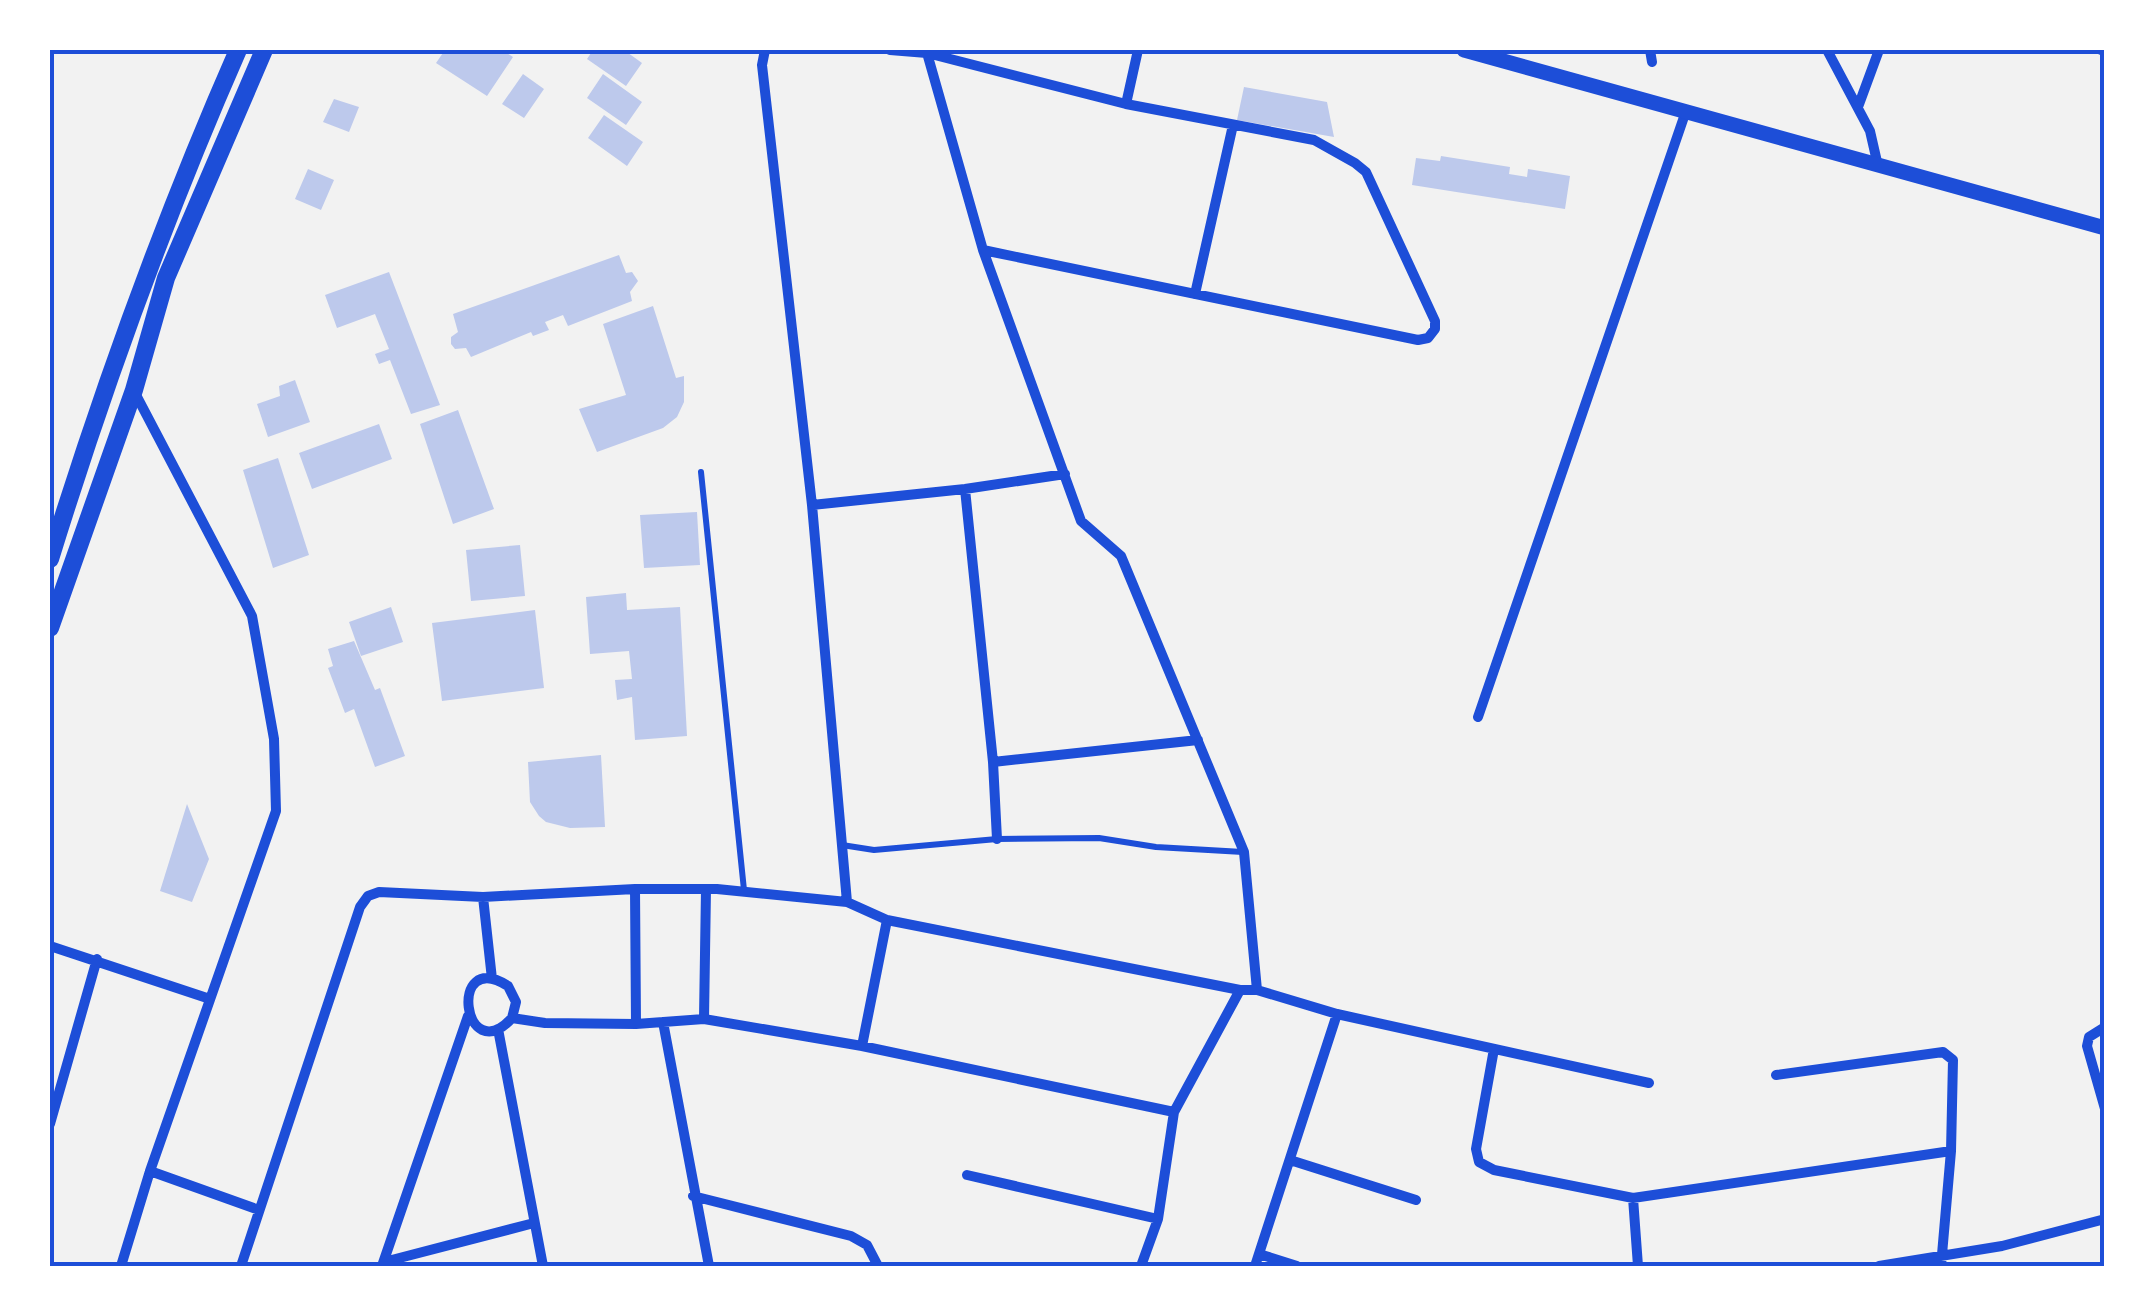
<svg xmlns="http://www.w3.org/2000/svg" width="2155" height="1316" font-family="'Titillium Web',sans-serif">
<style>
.building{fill:#bdc9ec}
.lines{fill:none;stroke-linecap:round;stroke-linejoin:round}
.service{stroke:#1d4ed8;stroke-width:6}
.minor{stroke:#1d4ed8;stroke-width:10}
.tertiary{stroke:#1d4ed8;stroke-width:15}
.primary{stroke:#1d4ed8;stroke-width:18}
.neatline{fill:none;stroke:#1d4ed8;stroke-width:4}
</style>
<rect width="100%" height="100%" fill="#f2f2f2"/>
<path class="building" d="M445,50H502L513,57L487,96L436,63Z
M593,50H624L642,63L626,86L587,59Z
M523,74L544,89L524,118L502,104Z
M603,74L642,102L626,125L587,98Z
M1244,87L1327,102L1334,137L1237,120Z
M334,99L359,107L349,132L323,122Z
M604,115L643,142L627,166L588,138Z
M1441,156L1510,167L1509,174L1527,177L1528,169L1570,176L1565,209L1412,185L1416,158L1440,161Z
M308,169L334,180L321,210L295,199Z
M619,255L626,273L632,272L638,281L630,292L632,301L568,326L563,315L545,322L549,330L533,336L531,332L471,357L466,348L455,349L451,344V337L458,332L453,314Z
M389,272L440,405L411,414L390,360L379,364L375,354L389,349L375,314L337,328L325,295Z
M653,306L676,378L684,376V402L677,417L663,428L597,452L579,409L626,395L603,324Z
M295,380L310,422L268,437L257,404L280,396L279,386Z
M458,410L494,509L453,524L420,424Z
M379,424L392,459L312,489L299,453Z
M278,458L309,555L273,568L243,470Z
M697,512L700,565L644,568L640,515Z
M520,545L525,596L471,601L466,550Z
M626,593L627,610L680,607L687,736L635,740L632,697L617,700L615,680L632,679L629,651L590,654L586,597Z
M391,607L403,642L361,656L349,622Z
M535,610L544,688L442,701L432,623Z
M354,641L375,690L380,688L405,756L375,767L354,709L345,713L328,668L333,666L328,649Z
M601,755L605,827L570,828L546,822L539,816L530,802L528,762Z
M187,804L209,859L192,902L160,891Z"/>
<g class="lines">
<path class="service" d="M701,472L744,890
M842,845L874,850L997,839L1099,838L1156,847L1243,852"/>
<path class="minor" d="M765,50L762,65L812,505L847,902
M890,50L927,53L1126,104L1314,140L1355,163L1366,172L1435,321V329L1428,338L1418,340L983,250
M1650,50L1652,62
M1827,50L1870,131L1878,166
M2101,50L2105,51
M927,53L983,250L1081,521L1121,556L1244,852L1257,990
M1126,104L1138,50
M1858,107L1879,50
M1195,294L1233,125
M965,489L993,762
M812,505L965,489L1065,474
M1478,717L1686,111
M997,839L993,762L1198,740
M635,889L636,1024
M483,897L492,979
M50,946L210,999
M512,1018L516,1002L508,986C447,947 463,1071 512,1018L545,1023L636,1024L704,1019L862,1046L887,920
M704,1019L706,889
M663,1022L709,1266
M2105,1027L2089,1037L2087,1046L2105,1109
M498,1029L543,1266
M862,1046L1174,1112
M1494,1049L1476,1149L1479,1162L1494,1170L1633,1198L1951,1151
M1776,1075L1943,1052L1953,1060L1951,1151L1941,1266
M50,1124L97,959
M1290,1160L1416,1200
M150,1171L259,1210
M967,1175L1158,1219
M693,1196L851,1236L867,1245L878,1266
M1633,1198L1638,1266
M1259,1254L1297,1266
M384,1262L534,1223
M121,1266L150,1171L276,811L274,739L252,616L134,391
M241,1266L360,907L368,896L379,892L483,897L635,889H717L847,902L887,920L1240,990H1257L1337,1014L1649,1083
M382,1266L468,1016
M1141,1266L1158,1219L1174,1112L1240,990
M1255,1266L1337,1014
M1879,1266L2002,1246L2105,1219"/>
<path class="tertiary" d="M1464,50L2105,228"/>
<path class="primary" d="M50,559C104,385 165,216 238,50
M50,628L134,390L166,278L264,50"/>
</g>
<rect width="2155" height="1316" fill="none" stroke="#ffffff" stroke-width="105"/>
<rect x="52" y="52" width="2050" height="1212" class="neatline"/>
</svg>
